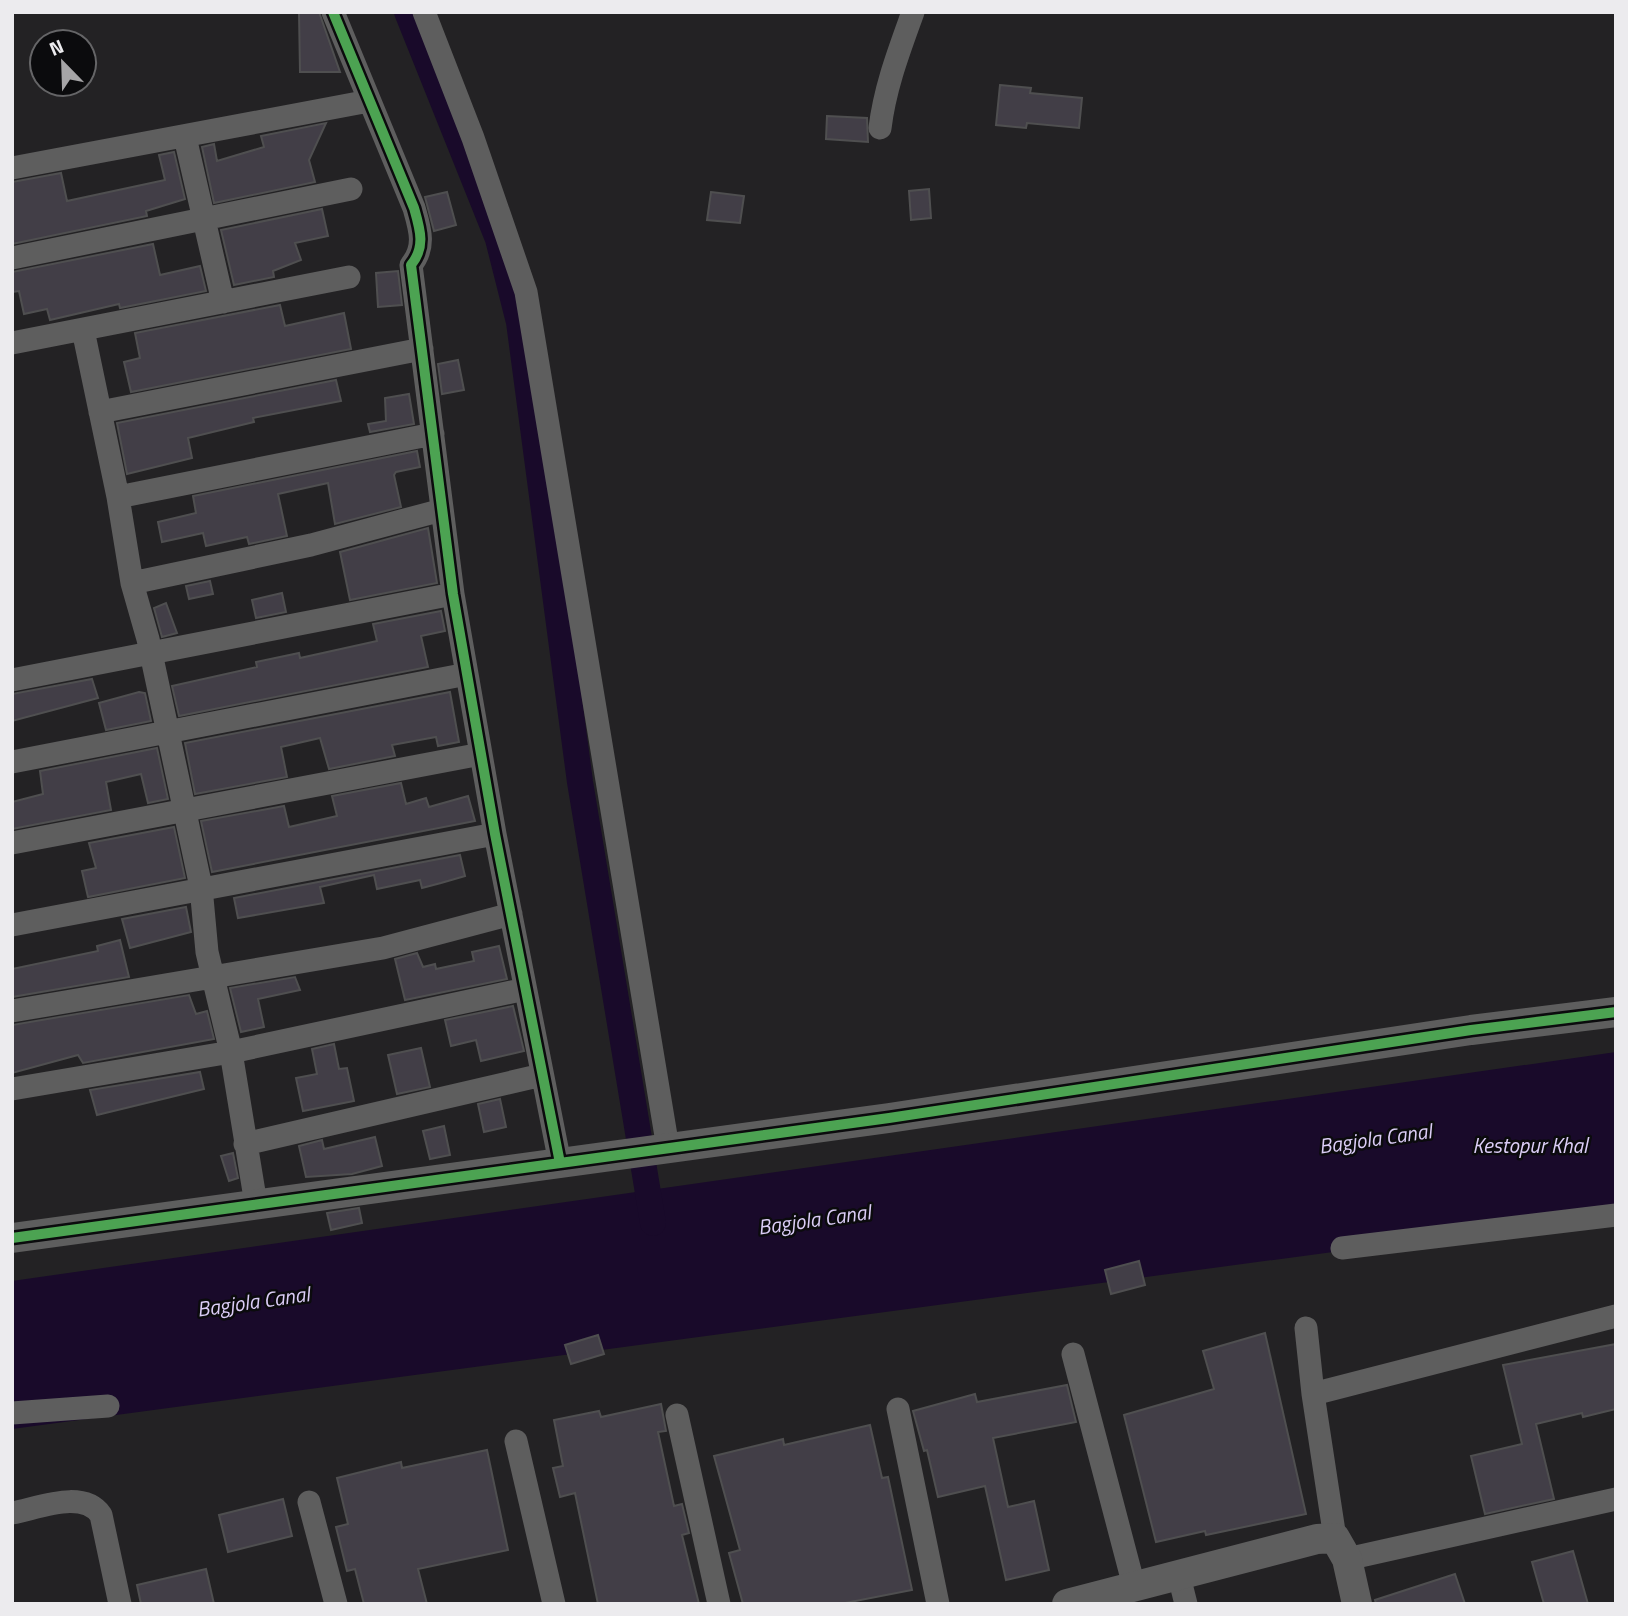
<svg xmlns="http://www.w3.org/2000/svg" width="1628" height="1616" font-family="'Titillium Web',sans-serif">
<style>
.water{fill:#190a2a}
.lines{fill:none;stroke-linecap:round;stroke-linejoin:round}
.canal{stroke:#190a2a;stroke-width:26}
.building{fill:#423e47;stroke:#4f4f50;stroke-width:2}
.minor{stroke:#5e5e5e;stroke-width:23}
.tertiary{stroke:#5e5e5e;stroke-width:30}
.cycleway-casing{stroke:#0b0b0d;stroke-width:15}
.cycleway{stroke:#4ca352;stroke-width:10}
.labels{text-anchor:middle;dominant-baseline:central;stroke-width:5;stroke-linejoin:round;paint-order:stroke}
.water-label{font-size:21px;font-style:italic;fill:#dbcdf6;stroke:#0b0b0d}
</style>
<rect width="100%" height="100%" fill="#232224"/>
<path class="water" d="M1616,1052V1214L12,1429V1281Z"/>
<g class="lines">
<path class="canal" d="M407,12L498,239L519,322L580,782L653,1223"/>
</g>
<path class="building" d="M299,12H319L340,72H300Z
M1000,85L1031,88L1030,93L1082,98L1079,128L1027,123L1026,128L996,125Z
M827,116L867,118L868,142L826,139Z
M326,123L309,160L315,182L214,203L202,147L214,144L217,161L264,147L261,136Z
M174,152L185,199L146,211L147,216L12,244V182L61,173L67,201L165,180L159,155Z
M929,189L931,218L911,220L909,191Z
M447,192L456,225L434,231L425,197Z
M711,192L744,196L740,223L707,220Z
M322,209L328,236L295,243L301,260L273,271L274,277L234,285L221,230Z
M153,244L160,275L200,266L206,291L120,308L119,304L50,320L47,309L24,314L19,291L12,292V272Z
M398,271L402,305L378,307L376,273Z
M280,305L285,326L344,313L351,349L131,392L124,362L140,358L135,333Z
M458,360L464,390L442,394L438,364Z
M336,380L341,401L253,418L254,422L188,438L192,458L127,474L117,423Z
M409,394L414,424L370,432L368,424L386,421L385,398Z
M417,451L420,467L396,472L394,475L401,507L335,524L328,483L278,494L287,536L249,544L247,537L206,546L203,533L162,542L158,522L196,513L193,496Z
M428,528L437,583L350,600L340,552Z
M210,581L213,594L189,599L186,586Z
M282,593L286,612L256,618L252,600Z
M166,603L177,633L162,637L154,608Z
M441,611L445,631L421,636L428,667L179,716L172,686L257,667L256,662L299,653L300,658L377,641L373,624Z
M92,679L98,698L12,721V694Z
M139,692L145,693L151,721L106,730L99,703Z
M450,692L459,742L438,746L436,737L392,745L395,756L329,769L320,738L281,747L287,777L195,794L185,743Z
M157,748L168,799L148,803L141,774L106,782L111,810L12,829V802L43,794L40,771Z
M401,783L406,804L426,798L429,807L468,796L475,821L212,872L201,821L284,806L289,827L337,816L332,796Z
M174,827L185,878L88,897L82,871L96,868L89,843Z
M460,855L465,876L441,883L422,888L420,880L377,889L374,875L320,887L324,903L238,918L234,898Z
M186,907L191,932L130,948L122,919Z
M120,940L129,977L12,997V969L98,951L97,946Z
M499,946L507,979L405,1000L395,959L417,953L423,967L435,964L436,969L474,961L472,952Z
M295,977L300,990L258,999L264,1027L241,1032L230,988Z
M189,995L196,1014L207,1011L214,1039L83,1063L78,1055L12,1073V1025Z
M513,1006L524,1051L481,1061L476,1040L451,1046L445,1020Z
M334,1044L339,1069L347,1068L354,1101L303,1111L296,1078L317,1074L312,1049Z
M421,1048L430,1087L397,1094L388,1055Z
M200,1072L204,1089L97,1115L90,1090Z
M500,1099L506,1127L484,1132L478,1104Z
M444,1126L450,1155L430,1159L423,1131Z
M375,1137L382,1166L352,1174L306,1177L299,1146L322,1140L324,1149Z
M233,1153L238,1178L229,1181L221,1156Z
M359,1208L362,1223L331,1230L327,1213Z
M1139,1261L1145,1285L1111,1294L1105,1270Z
M1265,1333L1306,1514L1206,1535L1205,1531L1156,1542L1124,1415L1214,1389L1203,1351Z
M598,1335L604,1354L571,1364L565,1345Z
M1616,1344V1409L1583,1417L1582,1413L1536,1424L1554,1499L1485,1514L1471,1456L1522,1444L1503,1365Z
M1067,1385L1076,1422L993,1438L1008,1507L1034,1501L1049,1570L1006,1580L985,1486L938,1497L927,1450L924,1451L913,1411L975,1394L977,1402Z
M661,1404L666,1431L658,1432L674,1506L682,1504L689,1533L682,1535L699,1604H598L575,1493L560,1497L553,1468L563,1466L554,1420L599,1411L601,1417Z
M870,1425L882,1478L888,1477L912,1590L840,1604H743L729,1553L740,1550L714,1456L783,1439L784,1445Z
M487,1450L508,1550L418,1569L427,1604H364L355,1569L347,1571L336,1527L348,1524L337,1478L401,1462L402,1468Z
M283,1499L292,1536L228,1552L219,1515Z
M1573,1551L1588,1604H1544L1532,1562Z
M206,1569L214,1604H141L137,1585Z
M1455,1574L1465,1604H1376L1375,1600Z"/>
<g class="lines">
<path class="minor" d="M333,12L414,208C420,229 426,247 411,265L453,594L495,834L560,1163
M424,12L473,138L526,292L668,1148
M880,128C885,87 899,51 913,12
M185,137L223,302
M12,168L369,101
M12,258L351,189
M83,330L118,497L132,583L148,639L201,887L207,952L231,1052L256,1204
M12,343L349,277
M100,412L422,349
M118,497L433,434
M132,583L311,545L442,510
M12,680L453,594
M12,762L467,674
M12,843L481,754
M12,925L495,834
M12,1011L383,948L511,914
M12,1089L231,1052L525,989
M245,1144L542,1075
M1342,1248L1616,1215
M1306,1328L1313,1394L1335,1538
M1073,1354L1134,1586
M1313,1394L1616,1316
M898,1409L938,1604
M12,1413L108,1406
M677,1415L719,1604
M516,1441L554,1604
M309,1502L336,1604
M12,1513C39,1508 83,1489 101,1515L120,1604
M1347,1559L1616,1499
M1179,1576L1186,1604"/>
<path class="tertiary" d="M12,1238L889,1118L1471,1030L1616,1012
M1067,1604L1317,1539L1335,1538L1347,1559L1357,1604"/>
<defs>
<path id="cycleway" d="M333,12L414,208C420,229 426,247 411,265L453,594L495,834L560,1163
M12,1238L889,1118L1471,1030L1616,1012"/>
</defs>
<use href="#cycleway" class="cycleway-casing"/>
<use href="#cycleway" class="cycleway"/>
</g>
<g class="labels">
<g class="water-label">
<text transform="translate(1375 1138) rotate(-8)">Bagjola Canal</text>
<text x="1530" y="1145">Kestopur Khal</text>
<text transform="translate(814 1219) rotate(-8)">Bagjola Canal</text>
<text transform="translate(253 1301) rotate(-8)">Bagjola Canal</text>
</g>
</g>
<rect width="1628" height="1616" fill="none" stroke="#ecebee" stroke-width="28"/>
<g transform="translate(63 63) rotate(337)"><circle r="33" fill="#0b0b0d" stroke="#656567" stroke-width="2"/>
<path d="M0-5L12 26L0 18L-12 26Z" fill="#a6a5a7"/>
<text y="-10" font-size="19" font-weight="bold" text-anchor="middle" fill="#ecebee">N</text>
</g>
</svg>
